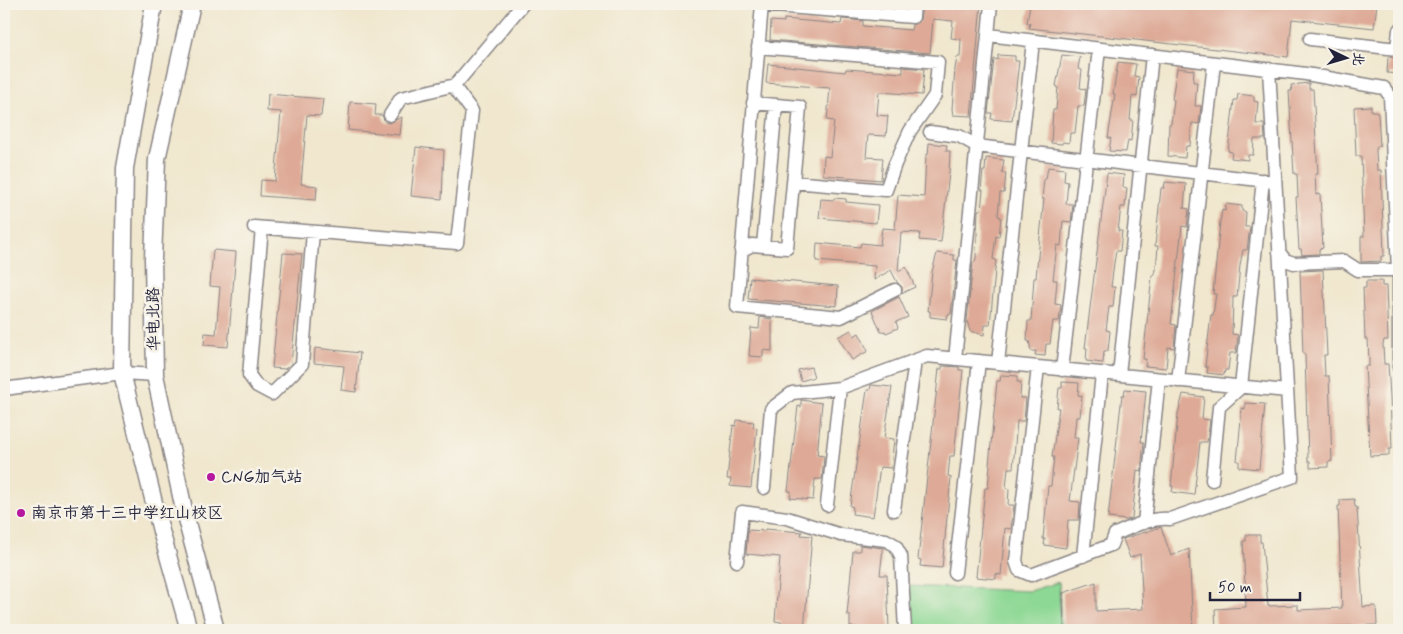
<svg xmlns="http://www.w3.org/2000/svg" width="1403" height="634" font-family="Mynerve,'LXGW WenKai TC',sans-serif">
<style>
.green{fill:#8dd894;stroke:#587d68}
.building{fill:#deaa97}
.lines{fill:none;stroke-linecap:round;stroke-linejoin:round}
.minor-casing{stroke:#898484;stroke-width:15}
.major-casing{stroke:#898484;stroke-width:19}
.minor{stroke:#fff;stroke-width:12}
.major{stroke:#fff;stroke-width:16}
.poi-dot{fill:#b5179e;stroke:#f7f3e8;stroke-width:2}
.labels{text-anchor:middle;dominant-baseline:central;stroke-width:5;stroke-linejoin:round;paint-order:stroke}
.street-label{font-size:16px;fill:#22223b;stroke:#f7f3e8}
.poi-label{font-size:16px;fill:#22223b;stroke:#f7f3e8;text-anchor:start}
</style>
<rect width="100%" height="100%" fill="#f7f3e8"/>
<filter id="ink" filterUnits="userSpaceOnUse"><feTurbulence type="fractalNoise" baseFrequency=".02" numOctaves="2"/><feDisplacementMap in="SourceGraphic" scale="10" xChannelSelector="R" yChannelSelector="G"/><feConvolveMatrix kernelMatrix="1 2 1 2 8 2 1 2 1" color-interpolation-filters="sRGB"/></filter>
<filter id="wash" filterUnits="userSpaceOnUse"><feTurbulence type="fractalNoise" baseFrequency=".0096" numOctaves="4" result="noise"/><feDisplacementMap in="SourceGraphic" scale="20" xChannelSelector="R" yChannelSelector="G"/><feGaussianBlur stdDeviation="1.12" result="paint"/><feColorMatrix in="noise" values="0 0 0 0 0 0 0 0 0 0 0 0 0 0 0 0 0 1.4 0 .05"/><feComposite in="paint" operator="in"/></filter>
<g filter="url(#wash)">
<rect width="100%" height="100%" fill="#f0e7ce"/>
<path class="green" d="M1059,582L1061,630H909L908,586L1029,591Z"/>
<g id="blocks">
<path class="building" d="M922,4H981L971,116L953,115L952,109L955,69L957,57H960L961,39L951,38L953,21L933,19L930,53L770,40L771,21L784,22V19L841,24L842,19L863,21V26L911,30L912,25L920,21Z
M1030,4H1377L1374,28L1292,19L1288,57L1029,28L1030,23H1027Z
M998,55L1015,56V61H1019L1012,121L991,119L992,113H988L994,59L998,60Z
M1062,55L1080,57L1078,69L1082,70L1080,88L1086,89L1084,106H1078L1075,133H1070L1069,143L1063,142L1062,144L1051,143L1053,110H1056L1058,87L1056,86Z
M1388,57L1399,58V74L1387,73Z
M1118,62L1136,64L1134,76L1139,77L1137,97L1132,96L1130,120H1133L1131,141L1128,140L1126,152L1109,151L1111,138H1108L1115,94H1113Z
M768,64L845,72L846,69L903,73V67L924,69L922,95L879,92L877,115L888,116L886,136L868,135L866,157L883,158L881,180L823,175L824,156L830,157L834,121L827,120L830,88L766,83Z
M1177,68L1194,70L1193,82H1197L1195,106H1201L1199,124L1192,123L1190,146H1186L1185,158L1168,156L1169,124H1171L1174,100L1172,99Z
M1309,83V89H1313L1318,174H1315L1316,195L1320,194L1323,248L1319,249V254L1302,255L1301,249H1299L1296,197H1298L1297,174H1294L1289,91H1292L1291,85Z
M268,94L323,99L321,116L307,115L301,184L317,186L316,200L260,196L261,180L275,181L281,112L267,111Z
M1238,94L1254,96V101L1258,102L1256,124H1264L1265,139H1254L1253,155H1248V160L1231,158L1232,152L1228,151L1234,100H1237Z
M350,102L376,104L375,115H382L385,122L389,123L402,117L400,135L348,130Z
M1371,106V111H1376L1378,114L1380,146H1377L1376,150L1377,170H1381L1384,256H1381V261L1361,262V236H1364L1361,156H1356L1354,107Z
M929,143L947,145L946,151H950L949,173L941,242L919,240L920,233L901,232L898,271L906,267L915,287L902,293V287L897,282L891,270L874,280L875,266L816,261L817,243L860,247L861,243L880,245L882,228L895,229L898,195L924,197L926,155H928Z
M416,147L444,150L442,199L411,196Z
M986,158L1004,160L1002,173H1006L1004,193H1000L998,216L1001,217L999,237L996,236L993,259L996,260L990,325H985L984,335L970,331L967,321L973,262H975L976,258L978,210H981L983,190H981L983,171H985Z
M1048,167L1065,169L1064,181L1068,182L1066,204H1073L1071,222L1063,221L1061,246L1057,245L1053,280H1057L1055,304L1061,305L1059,321H1053L1050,344H1046L1045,356L1035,355L1036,351H1031L1029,341H1027L1028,321H1031L1034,278H1036L1037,266L1044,199H1042L1044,179H1046Z
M1107,173L1124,175L1123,187L1127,188L1125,207H1121L1118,231H1122L1120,251H1116L1114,263L1111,287H1115L1113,307H1109L1106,330L1110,331L1108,351H1104L1103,363L1086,361L1087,348H1085Z
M1165,182L1186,184L1184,208L1189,209L1187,227L1182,226L1171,324L1176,325L1174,348L1168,347L1166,368L1145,366L1146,359H1143L1152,276H1154L1156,270L1158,246H1155L1161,188H1164Z
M834,198L846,199V202L878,205L876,223L819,218L821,199L834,200Z
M1226,204L1242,206V211L1246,212L1245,227H1250L1247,250H1243L1240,265L1237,297H1233L1232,334L1238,335L1236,353H1230L1228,370H1225L1224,375L1207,373L1208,367H1205L1211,315H1213L1216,294H1213L1220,222L1222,210L1225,211Z
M213,250L236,252L228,347L204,345L205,333L216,334L220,287L210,286Z
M283,253L302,254L291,364L285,369L272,368Z
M937,253L954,255V260H957L951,314H948L947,319L930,317V311H928L932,272Z
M1323,270L1327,355H1324L1325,376H1329L1332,461L1328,462V467L1310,468V461H1308L1305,354H1303L1300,271Z
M750,278L838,286L837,306L748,299Z
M1366,281H1382V286H1386L1388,340H1384L1383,344L1384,364H1388L1390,396L1392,449H1389V455L1370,456L1365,366H1369V360L1368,339H1365L1363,288H1366Z
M899,297L908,317L896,322L898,328L886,333L885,331L881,332L872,311Z
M760,317L772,319V351L763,350V357L749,356L751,328L759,329Z
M851,330L854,336L859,333L868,351L852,360L838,337Z
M315,348L360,353L356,392L341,390L344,366L314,363Z
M942,366L959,367V370H963L954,456H950L948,476L951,477L942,568L920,566L921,560L918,559L939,369H942Z
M811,367L814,377L801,381L798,370Z
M1001,375L1018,376L1017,382H1021L1020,398H1026L1024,421H1017L1013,468H1008L1006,488L1009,489L1008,505H1014L1011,529L1005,528L1001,575L996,574V579L976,577L985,488H988L990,465H989L997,381H1000Z
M1062,382L1079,383L1078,395L1082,396L1080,417H1076L1074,438H1078L1070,501L1080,502L1079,520H1068L1066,548L1044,545L1045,539H1043L1048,486H1051L1054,457H1052L1059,408H1057L1059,388H1062Z
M871,385L892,387L884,438L894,439L891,468L880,467L873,517L852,514L853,507L850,506L867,390H870Z
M1125,389L1146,391L1141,442H1144L1141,471L1137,470L1132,518L1127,520L1108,518L1122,395H1124Z
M1183,394L1204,397L1202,419L1210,420L1207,442H1200L1194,495L1172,492L1173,486H1171L1178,414Z
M801,400L822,403L817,455L824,456L822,479H815L813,500L790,498L791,491H788L798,406L801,407Z
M1245,403L1265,404L1259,469L1239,467V461H1237L1242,408L1245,409Z
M737,420L754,422L753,427L757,428L751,488L730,486L731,479H727L733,425L736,426Z
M1354,499L1355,507H1357L1363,607L1376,606L1377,625L1216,630L1215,609L1246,607L1243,541H1246V535H1260V542H1262L1268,606L1298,605V610L1342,608L1338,506H1340V500Z
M1161,527L1171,556L1189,549L1193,630H1064L1063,593L1096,582V611L1143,609L1140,554L1130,558L1123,539Z
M765,529L802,532L801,535L812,536L804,630H781V622L775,621L780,557L746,554L748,530L765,531Z
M860,545L883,548L880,575H887L889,630H856V627H850V615H847L853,551H860Z"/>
</g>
</g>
<g filter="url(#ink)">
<use href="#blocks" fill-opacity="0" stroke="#898484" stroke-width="1"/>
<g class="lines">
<defs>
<path id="minor" d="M762,4L737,307L841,317L895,290
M991,4L988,35L1306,74L1384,88L1390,96L1398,270H1358L1344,261L1294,263L1285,260L1279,252
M762,5L913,17L914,4
M1310,39L1397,49L1399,30
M1033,41L998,363L1038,367
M758,47L938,62L935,95L910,131L895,164L886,190L793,182
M1269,69L1292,477L1170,519C1151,517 1132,527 1115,534L1111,545L1031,575L1019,570L1016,561L1038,367L1287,391
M390,115L401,98L455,85L523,4
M930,132L959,136L977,146L1275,182
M254,227L457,243L472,111L455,88
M262,228L249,375L257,386L272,394L302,364L313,232
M763,246L776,105
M741,251L752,245L787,248L800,107L753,103
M1399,270V367
M955,359L988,35
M1062,370L1099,49
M1119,375L1152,55
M1178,381L1214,63
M4,389L122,373L155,375
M1212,480L1219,407L1241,387L1263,180
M764,488L771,409L792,393L840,388L927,356L998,363
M827,505L840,388
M894,510L915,361
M1144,523L1159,379
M1083,556L1102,374
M737,561L742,512L787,518L841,535L886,540L895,545L901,556L905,630
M955,573L979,361"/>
<path id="major" d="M154,4L125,168L122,373L161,531L189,630
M192,4L157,159L153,258L155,375L186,519L216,630"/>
</defs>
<use href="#minor" class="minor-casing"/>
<use href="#major" class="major-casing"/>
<use href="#minor" class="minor"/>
<use href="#major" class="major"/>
</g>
</g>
<g class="poi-dot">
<circle cx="211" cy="477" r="5"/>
<circle cx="21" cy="513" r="5"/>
</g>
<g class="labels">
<g class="street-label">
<text transform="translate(154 319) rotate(-91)">华电北路</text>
</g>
<g class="poi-label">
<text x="221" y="477">CNG加气站</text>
<text x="31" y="513">南京市第十三中学红山校区</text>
</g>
</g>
<rect width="1403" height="634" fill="none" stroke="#f7f3e8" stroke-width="20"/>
<g transform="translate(1346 58) rotate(95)" stroke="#f7f3e8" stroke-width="4" paint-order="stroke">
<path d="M0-4L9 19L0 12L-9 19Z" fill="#22223b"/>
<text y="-8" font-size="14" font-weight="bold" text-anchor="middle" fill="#22223b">北</text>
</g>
<path d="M1210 592v8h90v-8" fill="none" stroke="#22223b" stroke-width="2.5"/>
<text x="1218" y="592" font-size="15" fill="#22223b" stroke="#f7f3e8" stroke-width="4" paint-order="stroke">50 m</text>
</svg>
